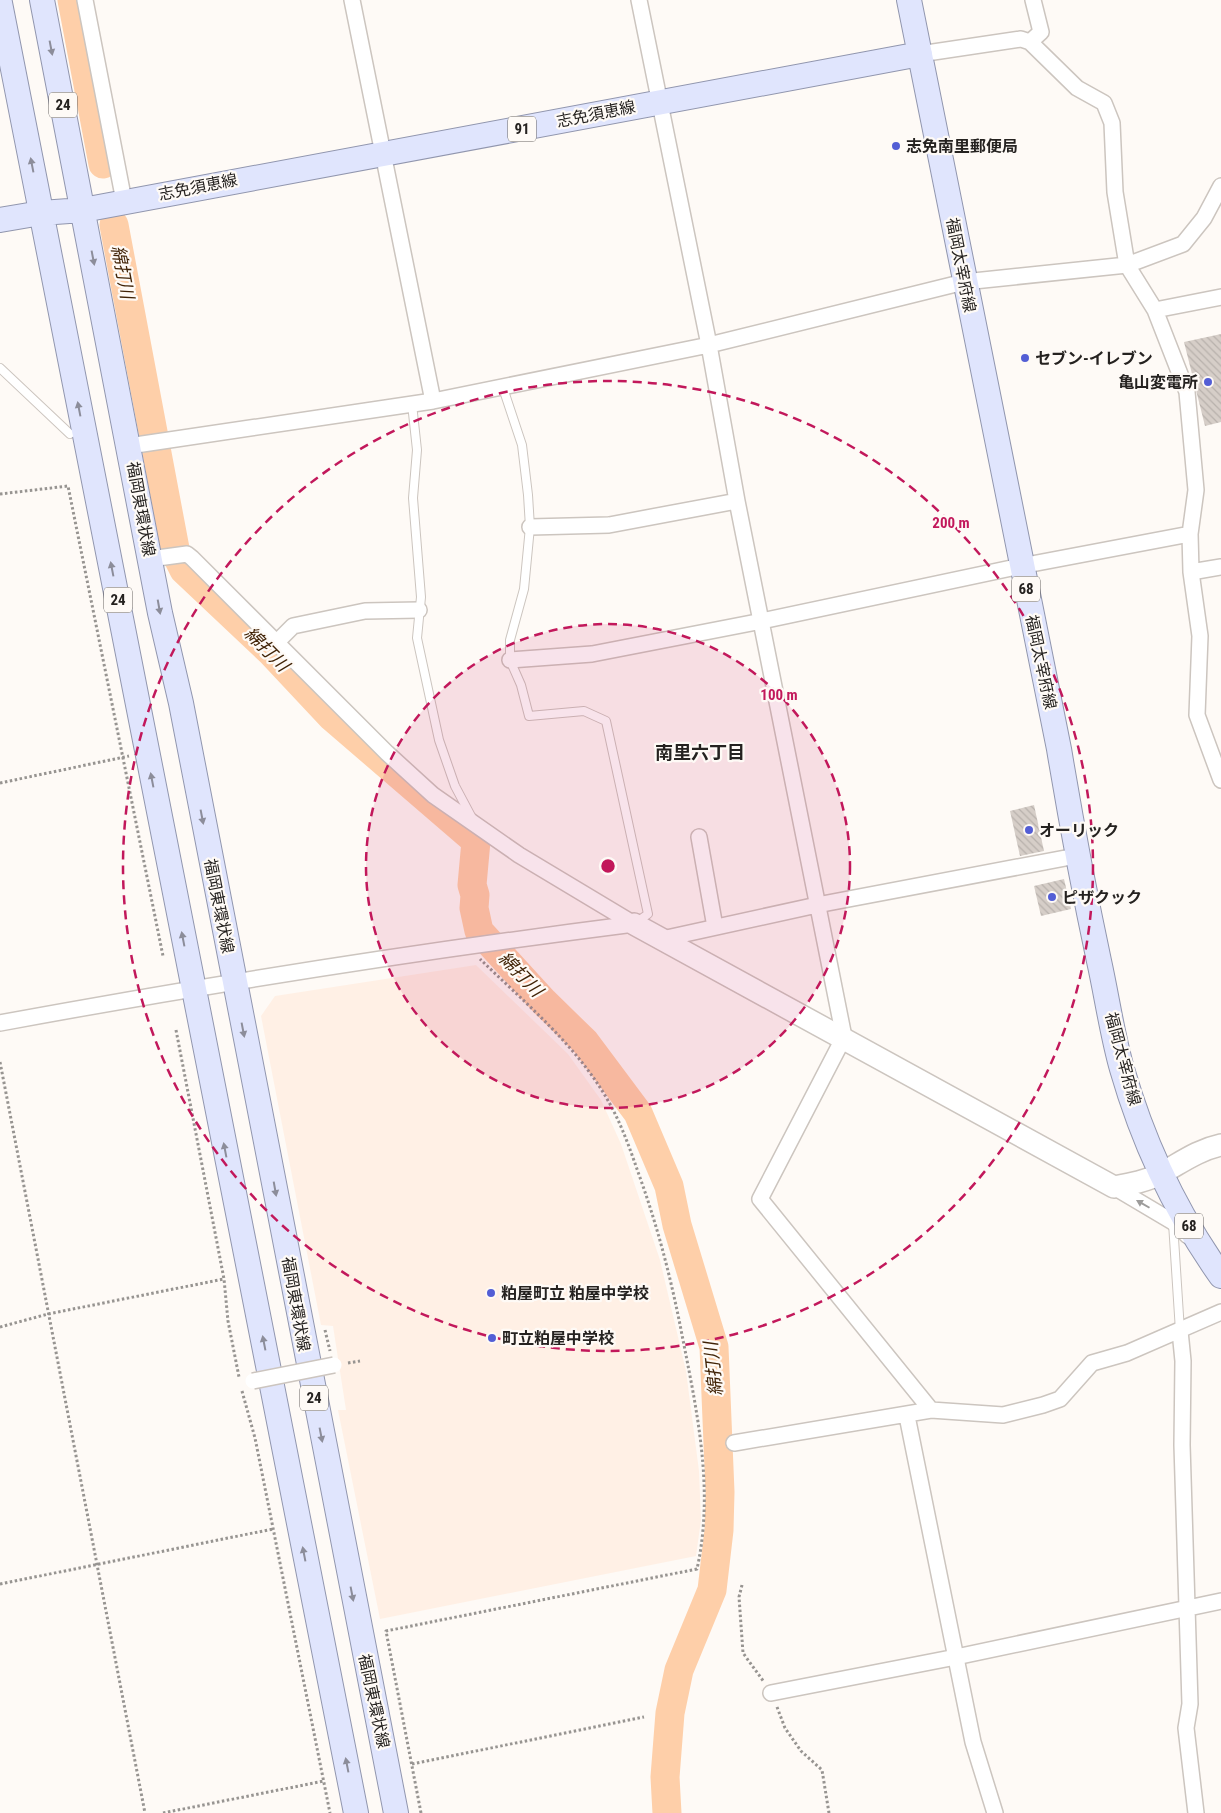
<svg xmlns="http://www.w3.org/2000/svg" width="1221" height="1813" font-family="'Roboto Condensed','Noto Sans JP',sans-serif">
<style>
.built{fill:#fff0e5}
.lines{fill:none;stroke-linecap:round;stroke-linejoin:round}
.river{stroke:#fecfa9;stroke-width:29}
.building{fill:url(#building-back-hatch)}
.lane-casing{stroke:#ccc5bf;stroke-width:10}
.street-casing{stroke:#ccc5bf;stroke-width:18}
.secondary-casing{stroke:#ccc5bf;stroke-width:24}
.primary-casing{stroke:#9196ae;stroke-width:26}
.path{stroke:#979491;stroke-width:3;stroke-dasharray:2.5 2.5;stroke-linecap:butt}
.lane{stroke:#fff;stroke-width:8}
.street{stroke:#fff;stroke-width:15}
.secondary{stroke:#fff;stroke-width:21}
.primary{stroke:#e0e5fd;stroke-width:24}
.street-bridge-casing{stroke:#ccc5bf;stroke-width:18;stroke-linecap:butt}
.street-bridge{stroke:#fff;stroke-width:15}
.oneway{fill:#8c8d9a}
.oneway2{fill:#9d9c9b}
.ring{fill:none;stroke:#c2185b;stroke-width:2.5;stroke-dasharray:9 6}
.poi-dot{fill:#535ed5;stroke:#fefaf6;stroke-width:2}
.labels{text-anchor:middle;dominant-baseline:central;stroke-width:4.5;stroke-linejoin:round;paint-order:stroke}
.shield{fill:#fefaf6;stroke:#666360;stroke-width:1}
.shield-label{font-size:15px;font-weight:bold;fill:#252220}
.street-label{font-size:16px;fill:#252220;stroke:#fefaf6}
.poi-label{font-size:16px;font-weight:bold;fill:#252220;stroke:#fefaf6;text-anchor:start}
.water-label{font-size:18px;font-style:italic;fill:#412306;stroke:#fefaf6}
.neighbourhood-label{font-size:18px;font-weight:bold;fill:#252220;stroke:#fefaf6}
.centre{fill:#c2185b;stroke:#fefaf6;stroke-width:2.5}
.ring-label{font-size:15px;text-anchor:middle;font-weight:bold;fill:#c2185b;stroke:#fefaf6;stroke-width:4.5;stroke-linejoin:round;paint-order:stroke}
</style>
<defs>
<pattern id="building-back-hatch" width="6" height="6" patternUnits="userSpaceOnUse" patternTransform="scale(1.25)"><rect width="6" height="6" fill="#d6cec8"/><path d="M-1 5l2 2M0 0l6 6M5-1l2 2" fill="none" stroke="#b8b1ac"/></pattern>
</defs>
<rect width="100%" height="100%" fill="#fefaf6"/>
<path class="built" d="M476,965L568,1054L601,1100L621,1144L660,1260L686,1371L699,1471L701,1520L696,1556L380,1619L338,1410H346L333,1326L321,1325L261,1016L275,996Z"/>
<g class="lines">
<path class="river" d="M72,0L103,164
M114,225L176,554L184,570L272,653L332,717L476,841L472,885L475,895L474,908L479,931L544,1002L585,1042L638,1113L669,1186L677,1225L714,1347L720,1492L719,1530L712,1590L679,1670L670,1713L665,1777L667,1813"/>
</g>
<path class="building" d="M1221,334V422L1205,426L1184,342Z
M1034,805L1044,851L1020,856L1010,811Z
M1064,879L1071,909L1041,916L1034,886Z"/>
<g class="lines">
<defs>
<path id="lane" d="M0,368L70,434
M502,385L522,445L528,495L530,527L524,589L510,640V660L521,685L529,716L584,711L606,721L648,914L637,922
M412,404L417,450L413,498L421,597L417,638L439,740L455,786L472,818
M1173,1223L1180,1331"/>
<path id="street" d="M85,0L124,201
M352,0L433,401
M639,0L709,345L737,501L844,1037L760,1199L931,1410
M1030,42L1041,32L1033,0
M920,54L1021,39L1030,42L1077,88L1104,103L1112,123L1115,192L1127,265L1155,310L1187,392L1196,490L1190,534L1191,572L1200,636L1197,715L1221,780
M1155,310L1221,297
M129,446L433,401L709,345L964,282L1127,265L1183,244L1204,218L1221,186
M530,527L609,525L737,501
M150,559L187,554L192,558L387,753L433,795L519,855L634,924
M1191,572L1221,567
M277,642L293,626L365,611L419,610
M510,660L592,654L762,621L1021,566L1190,534
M699,837L715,927
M662,939L817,905L1076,856
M0,1023C211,984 421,951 634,924
M1114,1187L1173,1222L1188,1236
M1180,1331L1183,1361L1182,1445L1190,1704L1186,1728L1196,1813
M907,1416L973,1742L995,1813
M734,1443L931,1410L1003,1415L1043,1405L1060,1399L1092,1363L1127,1353L1221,1312
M771,1693L956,1657L1221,1601"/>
<path id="secondary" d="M634,924L1114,1187C1131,1184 1147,1181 1162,1173C1182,1162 1198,1150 1221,1145"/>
<path id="primary" d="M42,0L160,613L181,703L396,1813
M909,0L1059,749C1071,821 1084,891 1099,961C1107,997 1112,1034 1122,1069C1143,1142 1177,1214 1221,1276
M0,3L356,1813
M0,220L41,213L83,210L920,54"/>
</defs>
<use href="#lane" class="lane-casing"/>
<use href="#street" class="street-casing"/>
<use href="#secondary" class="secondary-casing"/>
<use href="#primary" class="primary-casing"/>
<path class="path" d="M0,494L68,486L163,956
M0,783L129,756
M176,1030L224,1279L228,1321L239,1377
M0,1062L145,1813
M0,1327L48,1314L224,1279
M325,1330L330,1351
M348,1363L360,1361
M242,1391L255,1438L330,1813
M0,1584L273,1529
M742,1585L739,1597L743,1653L764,1682
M777,1707L785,1728L801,1751L822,1770L829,1813
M412,1764L644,1717
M163,1813L324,1781
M421,1813L386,1631L697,1569C714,1492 698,1416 683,1340C672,1282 658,1227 638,1172C628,1143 618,1115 601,1089C570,1040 522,1000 480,959"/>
<use href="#lane" class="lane"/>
<use href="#street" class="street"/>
<use href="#secondary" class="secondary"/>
<use href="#primary" class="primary"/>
<defs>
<path id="street-bridge" d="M253,1381L334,1365"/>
</defs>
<use href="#street-bridge" class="street-bridge-casing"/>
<use href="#street-bridge" class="street-bridge"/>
</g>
<defs><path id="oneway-solid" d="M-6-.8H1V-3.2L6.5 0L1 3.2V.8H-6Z" transform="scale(1.25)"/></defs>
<g class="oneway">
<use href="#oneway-solid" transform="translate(51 48) rotate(79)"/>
<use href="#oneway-solid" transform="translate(32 165) rotate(-101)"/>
<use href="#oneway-solid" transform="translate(93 258) rotate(79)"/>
<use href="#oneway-solid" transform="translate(79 409) rotate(-101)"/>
<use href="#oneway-solid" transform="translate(112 569) rotate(-101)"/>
<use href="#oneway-solid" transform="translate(159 607) rotate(80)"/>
<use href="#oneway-solid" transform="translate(152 780) rotate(-101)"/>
<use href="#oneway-solid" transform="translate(202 817) rotate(79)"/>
<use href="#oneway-solid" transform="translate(183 939) rotate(-101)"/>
<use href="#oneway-solid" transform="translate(243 1030) rotate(79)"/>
<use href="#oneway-solid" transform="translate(225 1150) rotate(-101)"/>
<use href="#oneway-solid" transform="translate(275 1189) rotate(80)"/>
<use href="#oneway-solid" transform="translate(264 1343) rotate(-101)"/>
<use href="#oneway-solid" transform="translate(321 1435) rotate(79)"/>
<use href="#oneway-solid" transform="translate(304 1554) rotate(-101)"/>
<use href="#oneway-solid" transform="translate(352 1594) rotate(79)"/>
<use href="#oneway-solid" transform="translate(347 1765) rotate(-101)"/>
</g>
<use class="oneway2" href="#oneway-solid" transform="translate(1143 1204) rotate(-150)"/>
<circle cx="608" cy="866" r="242" fill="#c2185b" fill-opacity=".12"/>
<g class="ring">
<circle cx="608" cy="866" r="242"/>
<circle cx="608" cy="866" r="485"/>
</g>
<g class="poi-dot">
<circle cx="896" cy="146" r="5"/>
<circle cx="1025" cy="358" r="5"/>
<circle cx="1208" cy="382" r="5"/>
<circle cx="1029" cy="830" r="5"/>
<circle cx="1052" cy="897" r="5"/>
<circle cx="491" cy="1293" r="5"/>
<circle cx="492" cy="1338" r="5"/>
</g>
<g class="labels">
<g class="shield">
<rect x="49" y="92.5" width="28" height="25" rx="4"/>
<rect x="508" y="116.5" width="28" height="25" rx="4"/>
<rect x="1012" y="576.5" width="28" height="25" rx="4"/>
<rect x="104" y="587.5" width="28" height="25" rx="4"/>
<rect x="1175" y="1213.5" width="28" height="25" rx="4"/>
<rect x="300" y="1385.5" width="28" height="25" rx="4"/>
</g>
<g class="shield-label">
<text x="63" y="105">24</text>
<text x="522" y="129">91</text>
<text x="1026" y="589">68</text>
<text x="118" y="600">24</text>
<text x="1189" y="1226">68</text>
<text x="314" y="1398">24</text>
</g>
<g class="street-label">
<text transform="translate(596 114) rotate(-11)">志免須恵線</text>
<text transform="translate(198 187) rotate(-11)">志免須恵線</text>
<text transform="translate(961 265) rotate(79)">福岡太宰府線</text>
<text transform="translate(141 509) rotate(80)">福岡東環状線</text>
<text transform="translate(1041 662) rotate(78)">福岡太宰府線</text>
<text transform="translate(219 906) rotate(79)">福岡東環状線</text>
<text transform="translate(1123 1059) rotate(75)">福岡太宰府線</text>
<text transform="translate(296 1304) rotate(80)">福岡東環状線</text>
<text transform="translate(374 1701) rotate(78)">福岡東環状線</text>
</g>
<g class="poi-label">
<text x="906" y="146">志免南里郵便局</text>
<text x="1035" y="358">セブン-イレブン</text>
<text x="1198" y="382" text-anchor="end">亀山変電所</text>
<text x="1039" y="830">オーリック</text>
<text x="1062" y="897">ピザクック</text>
<text x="501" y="1293">粕屋町立 粕屋中学校</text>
<text x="502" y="1338">町立粕屋中学校</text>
</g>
<g class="water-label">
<text transform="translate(123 272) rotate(79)">綿打川</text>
<text transform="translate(267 649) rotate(45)">綿打川</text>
<text transform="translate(521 974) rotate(46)">綿打川</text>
<text transform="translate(713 1369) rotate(-96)">綿打川</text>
</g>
<g class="neighbourhood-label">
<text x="700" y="752">南里六丁目</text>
</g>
</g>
<circle cx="608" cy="866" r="8" class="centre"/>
<g class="ring-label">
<text x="951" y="528">200 m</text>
<text x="779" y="700">100 m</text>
</g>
</svg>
